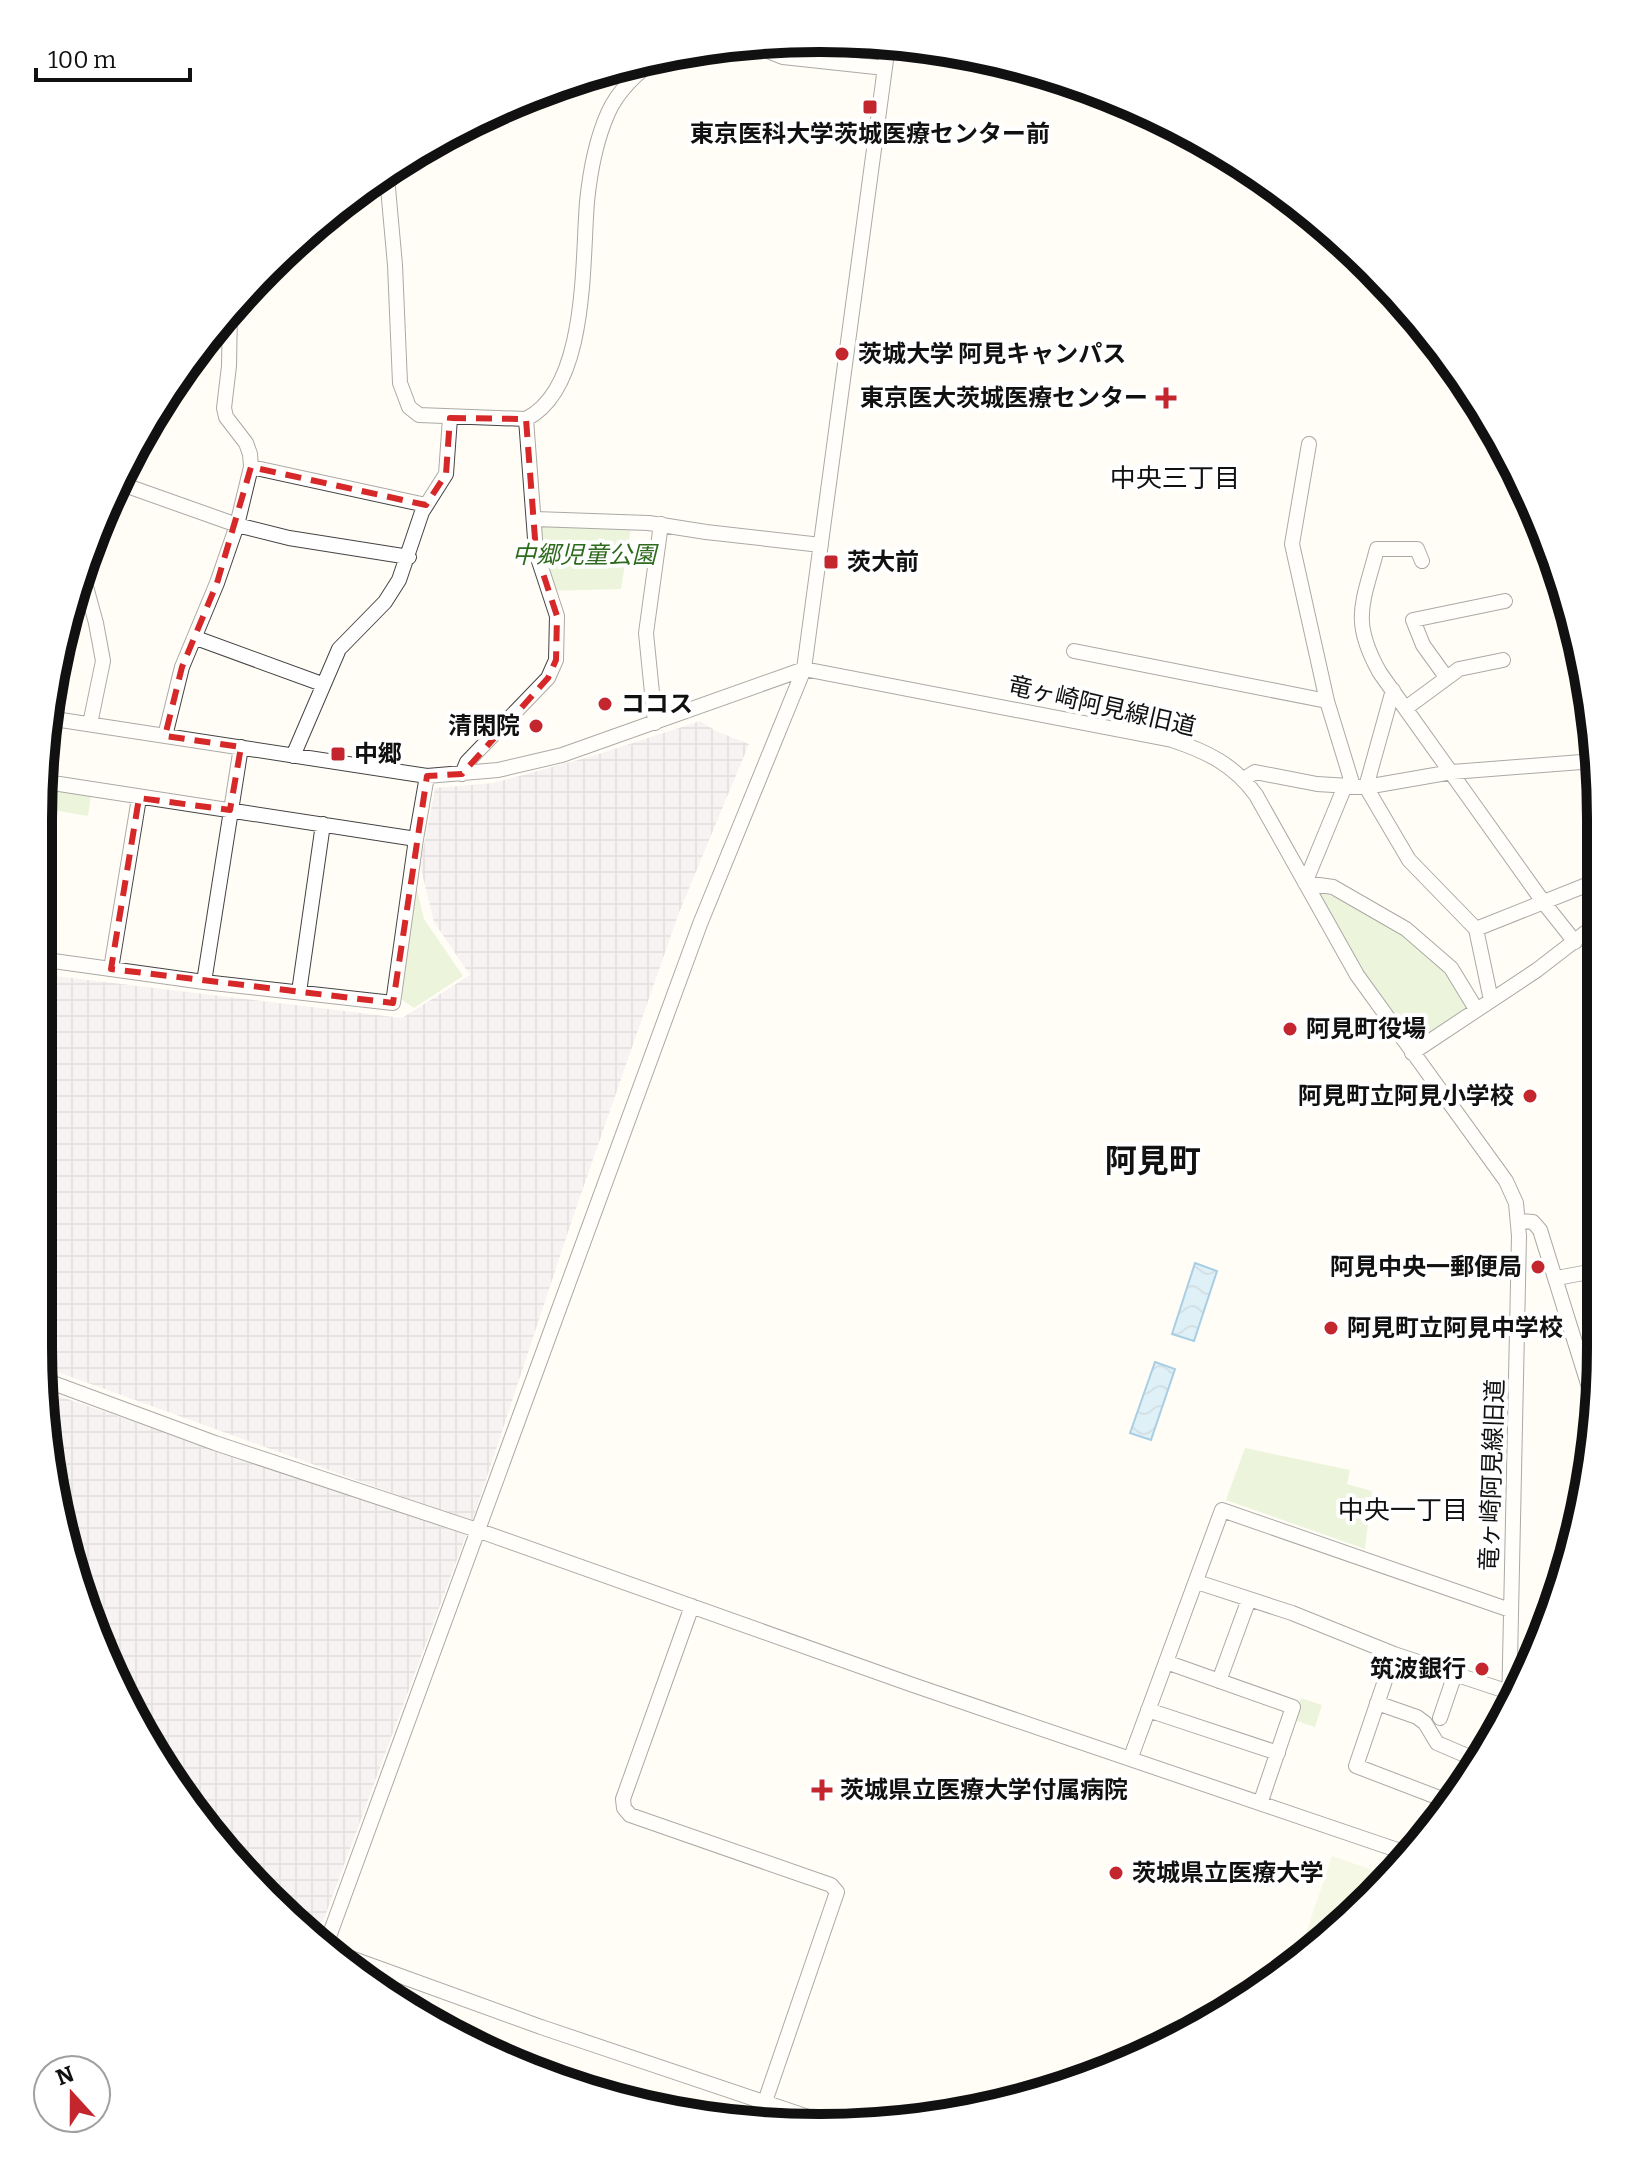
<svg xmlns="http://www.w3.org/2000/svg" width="1639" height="2166" font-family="Bitter,'Noto Sans JP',serif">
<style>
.industrial{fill:url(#industrial-grid)}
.green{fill:#d5ebbd}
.pitch{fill:#e6f2cf}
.water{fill:url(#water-waves);stroke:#3f96cf;stroke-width:2}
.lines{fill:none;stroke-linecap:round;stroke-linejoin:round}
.minor-casing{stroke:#444;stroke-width:16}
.minor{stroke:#fff;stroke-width:14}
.marked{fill:none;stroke:#d62828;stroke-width:6;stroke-dasharray:16 10;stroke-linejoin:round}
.poi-dot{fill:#c4262e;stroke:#fff;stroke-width:3}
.labels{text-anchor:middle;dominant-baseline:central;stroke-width:8;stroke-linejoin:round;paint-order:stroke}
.poi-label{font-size:24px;font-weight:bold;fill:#111;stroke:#fff;text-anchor:start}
.park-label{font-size:24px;font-style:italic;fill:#2f6b1f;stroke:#fff}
.street-label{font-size:24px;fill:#111;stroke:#fff}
.neighbourhood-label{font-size:26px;fill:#111;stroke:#fff}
.district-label{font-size:32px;font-weight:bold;fill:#111;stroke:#fff}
.rim{fill:none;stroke:#111;stroke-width:10}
</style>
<defs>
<pattern id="industrial-grid" width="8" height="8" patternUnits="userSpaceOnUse" patternTransform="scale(2)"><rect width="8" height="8" fill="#eee6ef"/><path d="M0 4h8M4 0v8" fill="none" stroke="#cbc4cc"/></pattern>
<pattern id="water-waves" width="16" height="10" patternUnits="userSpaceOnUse" patternTransform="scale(2)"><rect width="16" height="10" fill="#b9e0f7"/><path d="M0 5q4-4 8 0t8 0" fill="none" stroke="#9ebfd3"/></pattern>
</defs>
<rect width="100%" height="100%" fill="#fffdf5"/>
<path class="industrial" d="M700,721L716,731L749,744L678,915L572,1220L472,1522L41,1366L38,1346L39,974L402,1018L470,975L434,922L420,865L435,788L493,783L596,755Z
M44,1391L466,1535L324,1919L310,1930L267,1899L143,1738L65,1549Z"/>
<path class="green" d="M535,519L632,522L621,589L549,591Z
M45,782L92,789L88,816L41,808Z
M416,885L424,919L463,976L414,1008L401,999L395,1002Z
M1315,888C1344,902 1397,924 1420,945C1440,963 1456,985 1470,1008L1412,1046L1357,962Z
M1245,1448L1350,1470L1347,1484L1372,1491L1365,1549L1226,1500Z
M1301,1698L1322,1705L1315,1727L1294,1720Z"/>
<path class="pitch" d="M1332,1856L1390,1876L1298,1957Z"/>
<path class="water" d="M1195,1263L1217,1271L1194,1341L1172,1334Z
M1155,1362L1175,1369L1151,1440L1130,1433Z"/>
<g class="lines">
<defs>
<path id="minor" d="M753,45L783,57L885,68
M383,172L388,188L395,265L400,383L409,407L419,415L526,419C588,388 582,262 587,202C590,172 596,140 608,113C619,88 640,70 662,55
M1309,444L1292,544L1327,701L1353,786
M251,467L426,505
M116,482L237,525L289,538L409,557
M535,519L649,523L706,532L821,545
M1422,561L1417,549H1377C1363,603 1350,620 1380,673L1544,903L1575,942
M82,572L96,623L103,661L90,724
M196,638L322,684
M1074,651L1327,701
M1446,677L1423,645L1413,620L1505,601
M1393,690L1366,787L1409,860L1476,929L1491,1000
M1406,708L1459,669L1503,660
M48,718L427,776L498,770L562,755L804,669L1172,740C1208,752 1234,765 1256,795L1357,975L1506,1181L1516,1203L1519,1236L1509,1709
M655,723L646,633L661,524
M165,736L182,667L217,583L237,525L251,467L250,454L246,443L226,417L224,408L229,366L230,309
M293,756L339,649L385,602L399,580L422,512L446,474L450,418
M462,774L467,762L548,678L556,660L557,616L536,552L526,419
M1244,779L1255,772L1317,784L1366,787L1452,772L1594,761
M40,781L416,839
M1345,786L1305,883L1333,887L1406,929L1451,968L1476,1009
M40,816L55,719
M1476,929L1594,882
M39,959L204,982L393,1003L416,839L427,776
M111,969L139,798
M204,982L241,747
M299,992L323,824
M1412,1053L1537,970L1594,926
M1519,1221L1533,1222L1540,1230L1594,1403
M1557,1278L1594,1271
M42,1379L215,1443L477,1530L913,1685L1412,1855
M1197,1582L1292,1613L1394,1654L1509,1692
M692,1606L623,1799L624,1808L630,1815L831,1885L837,1892L759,2119
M1394,1654L1356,1766L1450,1802
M1166,1662L1293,1707L1261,1801
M1219,1681L1249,1599
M1377,1703L1417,1717L1425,1723L1437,1743L1479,1761
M1148,1710L1278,1753
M1440,1718L1455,1674
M1131,1757L1222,1510L1510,1610
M327,1942L700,924L804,669L888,45
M348,1957L541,2027L829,2124"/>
</defs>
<use href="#minor" class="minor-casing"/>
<use href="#minor" class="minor"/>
</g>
<path d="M0 0H1639V2166H0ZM450,418L526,419L536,552L557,616L556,660L548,678L462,774L427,776L393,1003L111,969L139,798L230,810L241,747L165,736L182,667L217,583L251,467L426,505L446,474Z" fill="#fffdf5" fill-opacity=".55" fill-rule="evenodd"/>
<path class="marked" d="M450,418L526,419L536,552L557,616L556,660L548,678L462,774L427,776L393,1003L111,969L139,798L230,810L241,747L165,736L182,667L217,583L251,467L426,505L446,474Z"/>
<g class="poi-dot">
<rect x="862" y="99" width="16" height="16" rx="4"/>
<circle cx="842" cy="354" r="8"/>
<path d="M1162 386h8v8h8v8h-8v8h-8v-8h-8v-8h8z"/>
<rect x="823" y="554" width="16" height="16" rx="4"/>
<circle cx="605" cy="704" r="8"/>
<circle cx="536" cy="726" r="8"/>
<rect x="330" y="746" width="16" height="16" rx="4"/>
<circle cx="1290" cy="1029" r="8"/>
<circle cx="1530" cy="1096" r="8"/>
<circle cx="1538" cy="1267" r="8"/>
<circle cx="1331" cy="1328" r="8"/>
<circle cx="1482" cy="1669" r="8"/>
<path d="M818 1778h8v8h8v8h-8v8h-8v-8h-8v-8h8z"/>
<circle cx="1116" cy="1873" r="8"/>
</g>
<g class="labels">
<g class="poi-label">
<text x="870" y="134" text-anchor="middle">東京医科大学茨城医療センター前</text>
<text x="858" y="354">茨城大学 阿見キャンパス</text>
<text x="1148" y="398" text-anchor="end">東京医大茨城医療センター</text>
<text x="847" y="562">茨大前</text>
<text x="621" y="704">ココス</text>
<text x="520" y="726" text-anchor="end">清閑院</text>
<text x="354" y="754">中郷</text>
<text x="1306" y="1029">阿見町役場</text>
<text x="1514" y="1096" text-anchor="end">阿見町立阿見小学校</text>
<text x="1522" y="1267" text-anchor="end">阿見中央一郵便局</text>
<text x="1347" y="1328">阿見町立阿見中学校</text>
<text x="1466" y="1669" text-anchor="end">筑波銀行</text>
<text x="840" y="1790">茨城県立医療大学付属病院</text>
<text x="1132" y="1873">茨城県立医療大学</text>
</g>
<g class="park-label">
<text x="584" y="555">中郷児童公園</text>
</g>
<g class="street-label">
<text transform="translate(1102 706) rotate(13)">竜ヶ崎阿見線旧道</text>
<text transform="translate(1492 1475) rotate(-88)">竜ヶ崎阿見線旧道</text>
</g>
<g class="neighbourhood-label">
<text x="1175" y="478">中央三丁目</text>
<text x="1403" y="1510">中央一丁目</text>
</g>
<g class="district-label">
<text x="1153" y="1161">阿見町</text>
</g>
</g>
<path d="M0 0H1639V2166H0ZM819 52H820A767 767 0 0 1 1587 819V1347A767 767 0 0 1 820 2114H819A767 767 0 0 1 52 1347V819A767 767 0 0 1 819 52Z" fill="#fff" fill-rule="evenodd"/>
<path class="rim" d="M819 52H820A767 767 0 0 1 1587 819V1347A767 767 0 0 1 820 2114H819A767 767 0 0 1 52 1347V819A767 767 0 0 1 819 52Z"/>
<g transform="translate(72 2094) rotate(339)"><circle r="38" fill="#ffffff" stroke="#a0a0a0" stroke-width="2"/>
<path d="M0-6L14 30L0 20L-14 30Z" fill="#c4262e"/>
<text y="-12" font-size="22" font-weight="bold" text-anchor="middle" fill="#111111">N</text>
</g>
<path d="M36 68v12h154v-12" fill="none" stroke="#111111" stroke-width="4"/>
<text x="48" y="68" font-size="24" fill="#111111" stroke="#ffffff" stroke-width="6" paint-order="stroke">100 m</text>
</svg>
